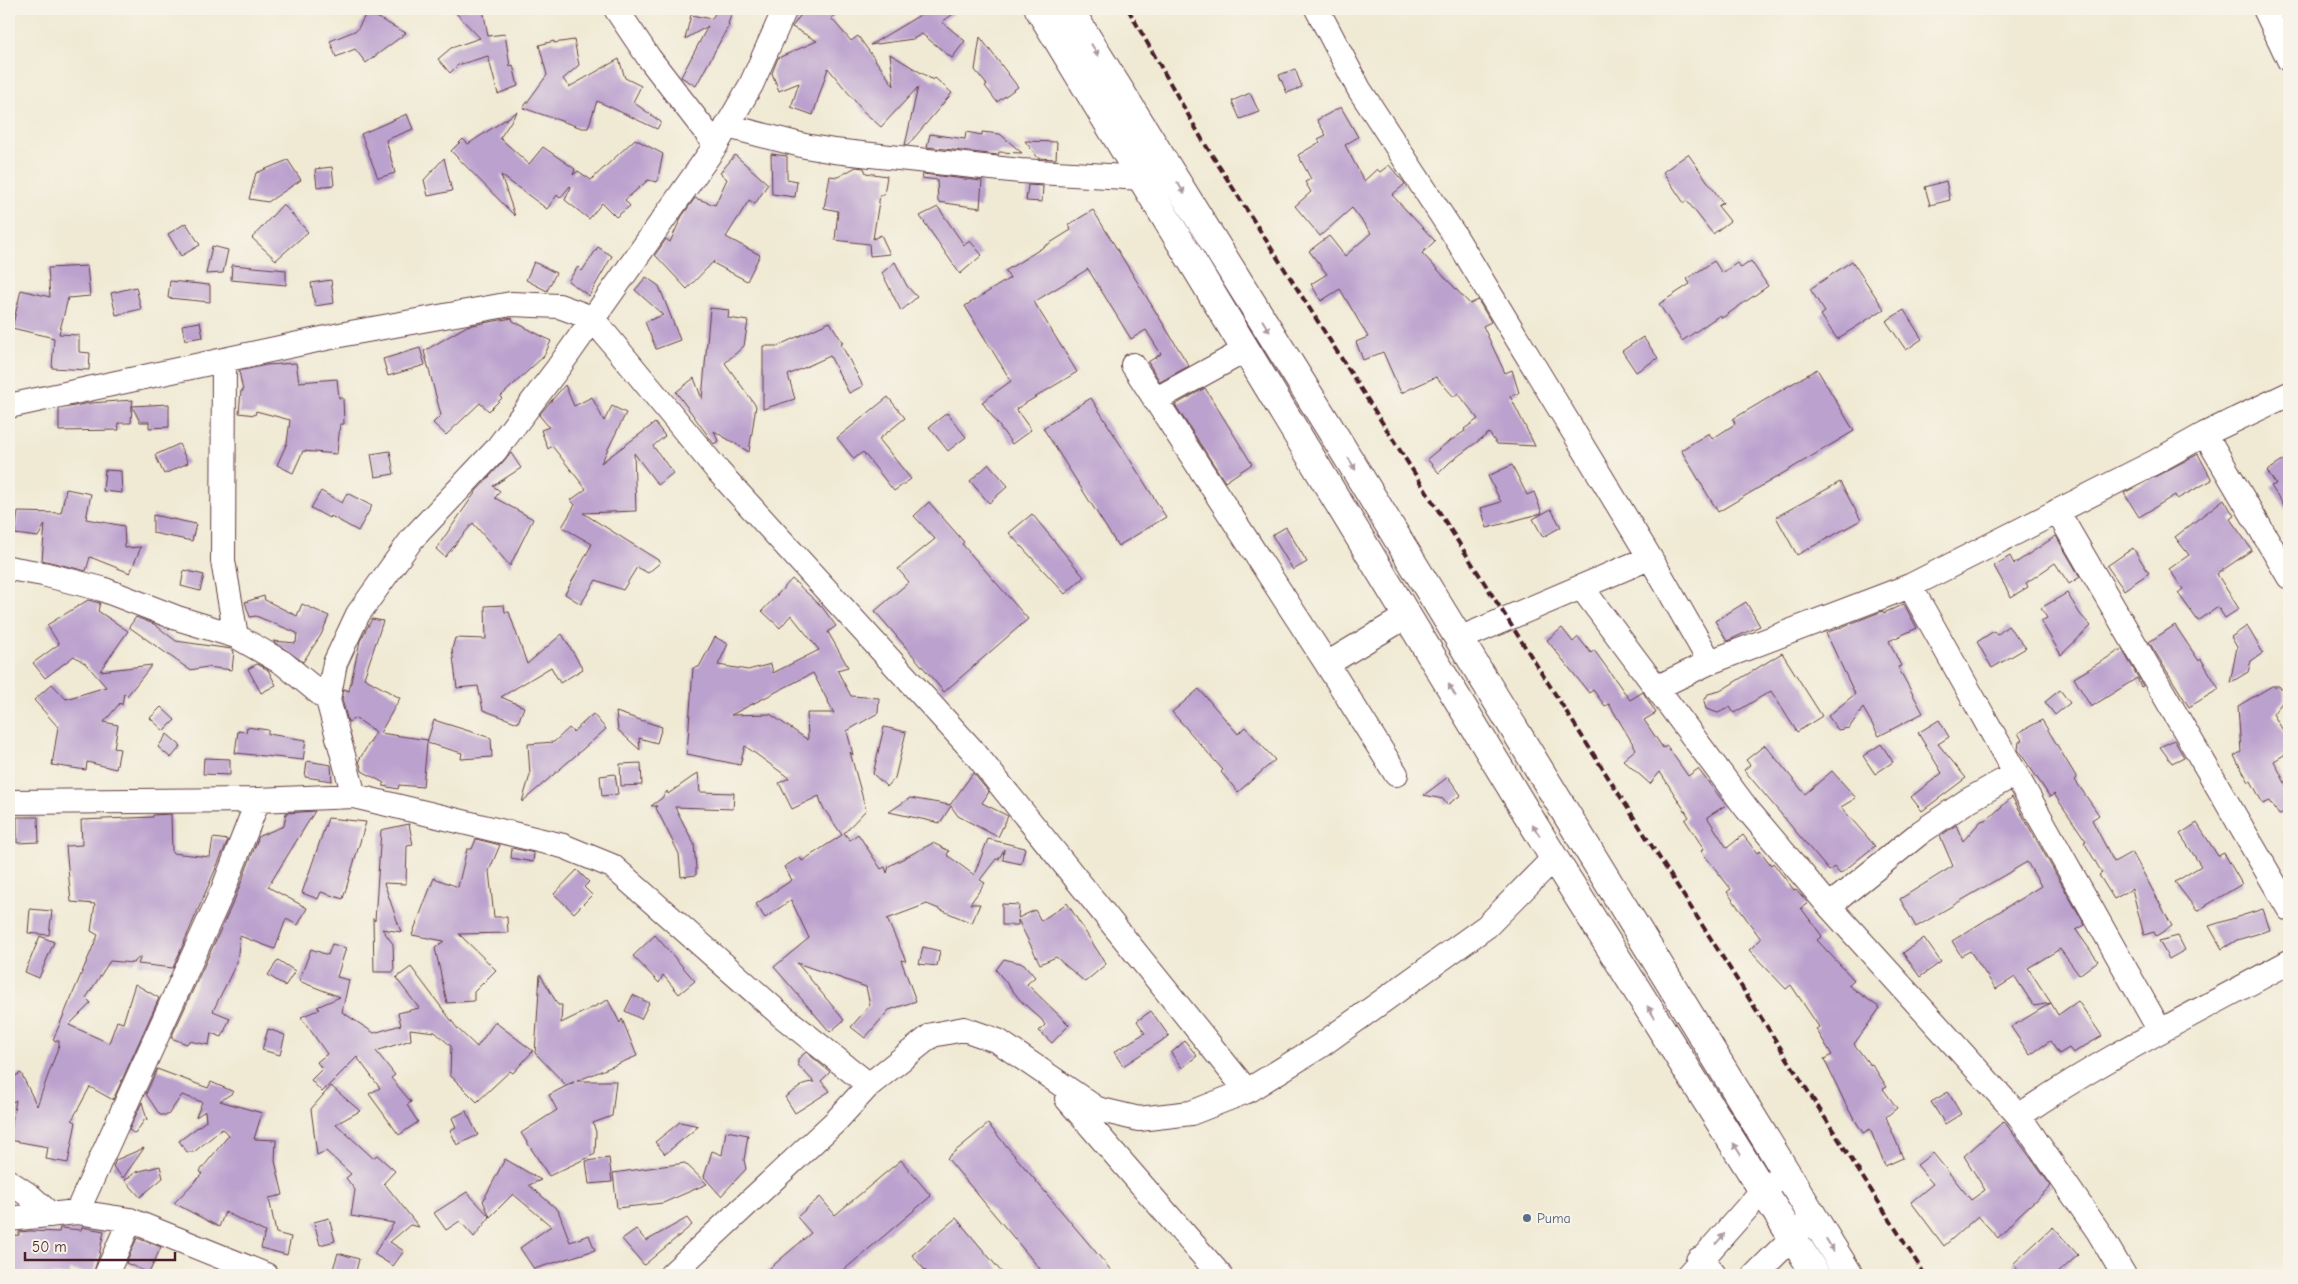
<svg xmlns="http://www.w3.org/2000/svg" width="2298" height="1284" font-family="'Comic Neue',sans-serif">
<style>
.building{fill:#bba1ce;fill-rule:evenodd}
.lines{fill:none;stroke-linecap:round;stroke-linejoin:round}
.minor-casing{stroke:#633d44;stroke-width:26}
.highway-casing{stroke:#633d44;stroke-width:30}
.minor{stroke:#fff;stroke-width:24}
.highway{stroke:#fff;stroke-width:28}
.rail{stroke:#4a1f2b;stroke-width:4;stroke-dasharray:8 4;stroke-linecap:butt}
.oneway{fill:#ae9aa0}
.service-dot{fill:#5c6f8a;stroke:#f7f3e8;stroke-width:2}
.labels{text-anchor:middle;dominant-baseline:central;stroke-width:4;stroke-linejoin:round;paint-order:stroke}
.service-label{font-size:14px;fill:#4e5e75;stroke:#f7f3e8;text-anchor:start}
</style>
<rect width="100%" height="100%" fill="#f7f3e8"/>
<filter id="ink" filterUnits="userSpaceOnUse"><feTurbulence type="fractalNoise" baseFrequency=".02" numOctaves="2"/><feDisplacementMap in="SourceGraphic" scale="10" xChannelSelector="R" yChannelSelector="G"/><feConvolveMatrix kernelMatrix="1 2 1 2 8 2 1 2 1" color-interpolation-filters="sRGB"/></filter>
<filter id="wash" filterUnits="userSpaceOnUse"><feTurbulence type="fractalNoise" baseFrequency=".0096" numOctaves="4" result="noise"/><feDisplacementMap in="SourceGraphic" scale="20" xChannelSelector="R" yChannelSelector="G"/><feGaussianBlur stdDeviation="1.12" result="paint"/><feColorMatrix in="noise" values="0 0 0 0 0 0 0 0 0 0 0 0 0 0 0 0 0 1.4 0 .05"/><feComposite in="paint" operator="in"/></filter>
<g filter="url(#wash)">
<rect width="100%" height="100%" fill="#f0ead4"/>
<g id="blocks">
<path class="building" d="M452,9H483L488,36L505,34L510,66L513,65L518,86L498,94L488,56L458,65L450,73L438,59L451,48L480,38Z
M717,9H733L728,24L729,25L696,86L681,77L708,26L685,39L691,15L712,19Z
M805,9H844L831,18L851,41L858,36L894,86L890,54L933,80L935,78L952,93L908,145H905L918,87L881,127L863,111L828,68L813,115L791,107L799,83L779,91L772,73L778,58L817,41L792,27Z
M930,9H960L942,22L965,41L952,58L922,34L913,39L870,45Z
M367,12L406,33L366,63L355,49L336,57L330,41L357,30Z
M980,37L1018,87L997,102L985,86L987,85L975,70Z
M574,40L579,65L563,79L569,87L619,59L625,78L641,86L633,102L661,122L657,129L597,101L588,128H582L523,108L547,75L539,45L554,41V43Z
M1295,69L1302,87L1287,93L1279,75Z
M1250,93L1259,112L1240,119L1232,101Z
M1341,107L1358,137L1345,145L1364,181L1377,169L1380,172L1389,165L1405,184L1392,195L1435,241L1422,253L1470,304L1478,300L1491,322L1483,326L1505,373L1512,370L1519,393L1510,396L1535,446L1497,444L1489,433L1450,462L1439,473L1427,459L1444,445L1465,431L1464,429L1478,419L1458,393L1454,397L1436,377L1401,393L1383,352L1363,360L1356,342L1368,337L1340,289L1321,301L1311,284L1327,274L1309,251L1329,236L1345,256L1371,233L1352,208L1320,236L1295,206L1311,192L1305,182L1311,179L1298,155L1320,142L1318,139L1326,135L1317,120Z
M517,112L500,138L529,164L543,147L575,169L573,175L578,171L591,180L635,139L663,154L657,182L648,180L625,200L630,206L616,217L602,203L589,219L565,200L571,187L570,186L560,198L557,195L547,209L501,175L515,216L451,151L463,139L468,144Z
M407,114L413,129L386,140L395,173L378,178L361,134Z
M966,132L982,135V132L1000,134L1022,153L999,152L998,155L927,147L930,134L965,139Z
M1025,141L1057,142L1056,159L1038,158Z
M771,154L787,156V179L797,181L795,197L772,194Z
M1688,154L1723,203L1718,206L1730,221L1713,234L1687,201L1684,203L1663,172Z
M735,155L768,184L755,204L749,200L726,237L760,255L747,281L713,263L714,261L687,289L655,255L666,239L670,242L682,216L695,198L715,205L727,179L720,173Z
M444,158L452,191L428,196L424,180Z
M288,160L301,180L268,202L249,199L256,173Z
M332,167L334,185L317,187L315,169Z
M856,167L864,168L866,173L887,176L884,195H880L873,239L881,235L890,254L870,256L869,244L835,240L838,211L824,208L830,176L838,177Z
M923,174L982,181L980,208L938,202L937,180L922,178Z
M1946,181L1950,200L1930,205L1925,187Z
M1028,185L1043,186L1042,202L1026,201Z
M283,204L308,232L276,260L252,238Z
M938,207L964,245L970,241L982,255L960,274L920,216Z
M1093,210L1189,366L1160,382L1148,362L1161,354L1146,330L1131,339L1088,269L1034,302L1077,372L1016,409L1031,430L1012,444L982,402L1011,381L965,306L1010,278L1005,271L1071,230L1068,225Z
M186,223L200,245L181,256L168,234Z
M212,246L228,250L223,273L206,274Z
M598,247L612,256L589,296L568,281L578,267L582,271Z
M1714,261L1722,273L1737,263L1741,268L1751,261L1768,286L1722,318L1720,315L1682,341L1659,304L1690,284L1687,279Z
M1852,261L1884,309L1837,339L1821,315L1825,312L1810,289Z
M534,262L556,273L547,291L526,280Z
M895,262L907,286L917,297L901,311L882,273Z
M232,265L286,270V285L231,280Z
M87,266L90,296L68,298L59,334L79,335V352L90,353L89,370L52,368L54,338L12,328L21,290L50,297L48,268Z
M646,277L659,286L680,340L656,349L645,322L663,315L635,290Z
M331,280L334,303L315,306L311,283Z
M170,281L210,285V302L168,298Z
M136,287L141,309L116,315L111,293Z
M710,308L729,310L728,318L748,321L744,346L725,363L756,406L749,452L714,431L718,441L714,444L676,392L694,378L702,399Z
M1904,310L1922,339L1906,350L1886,321Z
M512,318L513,321L551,341L544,356L500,397L502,398L489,411L480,403L446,435L433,423L441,415L424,351L467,326Z
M200,322L203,337L185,340L182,325Z
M830,322L843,343L841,344L863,386L849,393L830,356L788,375L795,399L763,409V346H777Z
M1643,337L1658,358L1636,372L1622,351Z
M420,348L425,365L388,376L383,359Z
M296,363L299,382L337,379L339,398H343L344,424H340L337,454L303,451L293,473L277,465L287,443L290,420L256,411L255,415L239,413L241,391H243L239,371L266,365Z
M1817,369L1854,431L1718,512L1681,450L1709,433L1712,439L1735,424L1733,419Z
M565,385L574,406L592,397L604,421L612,406L626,413L601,463L655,423L665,436L653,446L673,473L658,485L634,453L636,511L583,513L661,562L648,573L637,567L623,590L596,580L581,604L565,594L592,544L562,527L575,505L571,500L586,489L552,446L548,449L541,430L549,427L539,415Z
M1205,388L1252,464L1225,482L1175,405Z
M888,397L905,418L879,439L911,479L894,491L863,452L854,459L837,438Z
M1091,398L1166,517L1118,546L1043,428Z
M133,400L132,406L169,404V427L149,428V422H140L132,406L131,423H118L119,430L59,431V409L90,403Z
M947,413L966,437L948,451L929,427Z
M179,444L188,463L164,474L155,455Z
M390,451L394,474L375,477L371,454Z
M511,453L521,468L493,486L500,491L495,498L533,519L510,566L473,523L445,557L436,549L477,490Z
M2198,454L2212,480L2177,499L2175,495L2139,517L2124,493Z
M2289,457V513L2271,486L2276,484L2267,471Z
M989,464L1008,486L989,503L970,481Z
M1512,465L1527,495L1534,492L1542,513L1487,528L1481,508L1501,502L1488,476Z
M105,470L121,471L122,493L103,491Z
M1840,482L1861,520L1797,555L1776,517Z
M66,489L91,494L86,519L124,526L125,548L141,547L130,573L90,557L86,571L42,560L45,524L38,537L15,534L18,512L61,513Z
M321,491L342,503L347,493L372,506L358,531L331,516L329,518L311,508Z
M2224,499L2234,516L2230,519L2252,550L2217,574L2239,609L2225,618L2218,607L2198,621L2178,593L2183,589L2169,569L2189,555L2175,537Z
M929,502L964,542L962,544L1028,619L944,692L875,611L909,582L898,569L935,539L914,516Z
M1551,509L1561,527L1543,537L1533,519Z
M1032,514L1084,577L1065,594L1009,533Z
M153,515L196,524L192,541L153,533Z
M1286,527L1307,562L1293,570L1272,535Z
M2056,536L2080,577L2069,584L2055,563L2026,583L2028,587L2011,597L1994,566L2010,556L2014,564Z
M2133,548L2149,573L2124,590L2107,566Z
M184,570L204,575L200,591L181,586Z
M792,579L822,607L836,626L828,632L848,667L837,670L851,696L879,698L878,713L847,731L853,755L850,752L866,810L844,833L850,840L858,834L881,869L885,867L887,873L889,866L933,843L949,851L947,855L974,875L988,839L1025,848L1021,864L1003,860L1004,849L999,859H996L980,880L985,883L970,904H980L972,923L927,904L887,919L906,961L901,960L916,1001L889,1010L865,1038L851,1027L870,1005L866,987L797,963L844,1020L830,1032L774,967L809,938L791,900L765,918L756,904L792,880L784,867L800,857L802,861L842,835L822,806L819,796L792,809L779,783L789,778L745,746L740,765L687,754L693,668L699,667L715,637L728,644L718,665L748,670L771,664L773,673L819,650L791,615L780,628L762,611ZM813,673L834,713H807L808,740L770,714L731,715Z
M2067,593L2080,614L2091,626L2061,655L2041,621L2047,618L2041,608Z
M264,596L265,600L297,616L302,604L329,616L321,635L303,662L273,641L296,643L297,633L256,616L250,617L245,602Z
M88,600L100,603L98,611L128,631L100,671L152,665L127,696L124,693L122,705L120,703L104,722L118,725L114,748L120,749L116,769L87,762L86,770L52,765L58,727L34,700L52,684L66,699L106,687L86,664L74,656L45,678L33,663L59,644L47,625Z
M1746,602L1760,626L1727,641L1715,621Z
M1904,604L1917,628L1889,641L1901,666L1898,667L1923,713L1879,736L1863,708L1849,728L1838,730L1828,716L1855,694L1826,633L1883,611L1884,613Z
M504,605L505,612H509L527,664L562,634L583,669L560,683L551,667L501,697L524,707L518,723L483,710L478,686L457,688L452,649L455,638L486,639L485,606Z
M136,617L154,624L176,641L231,649L234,651L232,670L207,667L190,670L129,627Z
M372,619L383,621L364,678L400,698L380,733L428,740L427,742L434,720L491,738L492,757L461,759L462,753L427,743L423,787L399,785L398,789L383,786L384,783L362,771L359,760L376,732L356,718L348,722L342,699L344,689L349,691L360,641Z
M2175,625L2199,661L2201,659L2219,689L2189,707L2149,642Z
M2008,626L2026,648L1992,668L1977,642L1994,631L1997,635Z
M2247,626L2263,653L2251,661L2248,672L2230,683L2237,647L2231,637Z
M1562,628L1573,642L1578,637L1591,653L1594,650L1630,700L1643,692L1656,713L1644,720L1663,748L1667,746L1688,776L1698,769L1726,805L1707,817L1727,848L1743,835L1757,853L1760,851L1771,865L1773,863L1794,890L1796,889L1808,903L1801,908L1822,936L1817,940L1854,980L1848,985L1880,1008L1854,1044L1870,1065L1872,1064L1887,1087L1883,1089L1897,1108L1886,1117L1903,1158L1885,1166L1870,1129L1863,1133L1847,1107L1824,1059L1832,1055L1816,1029L1819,1027L1791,985L1786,989L1749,950L1761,939L1727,892L1731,889L1701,851L1704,849L1685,820L1689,817L1660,772L1650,784L1623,760L1636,749L1609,704L1605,706L1593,690L1589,693L1547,640Z
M2122,649L2143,686L2141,687L2137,678L2091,707L2074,678Z
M1782,653L1822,716L1797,732L1771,691L1734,713L1730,707L1718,713L1706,709L1704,701L1708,694L1720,691Z
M257,664L268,670L276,685L261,693L248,669Z
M2272,686H2279L2284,692V700L2273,714L2289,740V752L2274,761L2289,791V808L2279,815L2270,801L2263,804L2251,781L2249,782L2234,756L2241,752L2238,706Z
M1199,689L1238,734L1245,727L1275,760L1238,792L1221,772L1223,770L1172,712Z
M2060,690L2070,703L2055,715L2045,702Z
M161,707L175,720L164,731L150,718Z
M616,712L662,727L657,743L639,738L640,750L618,730Z
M593,714L606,729L522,802L530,775L528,744L554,742L569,728L573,732Z
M1939,720L1949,737L1938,744L1966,778L1922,811L1911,797L1942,773L1918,733Z
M2042,720L2077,778L2075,780L2099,815L2092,820L2114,862L2132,852L2172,926L2156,936L2154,932L2144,935L2132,889L2114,899L2099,875L2102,873L2084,842L2086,841L2054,794L2050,797L2021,754L2018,750L2019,742L2022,740L2018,733Z
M247,727L268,730V734L306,740L303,760L235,753L238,731L246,732Z
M884,727L906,732L895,778L887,787L873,774Z
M167,734L181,746L171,758L158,747Z
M2174,740L2184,757L2172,763L2160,747Z
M1881,744L1893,762L1875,774L1863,756Z
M1765,745L1805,794L1832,771L1856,798L1841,807L1875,846L1840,874L1834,867L1829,871L1744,770L1750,765L1746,760Z
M204,758L230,759V775L203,774Z
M307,761L331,765L332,781L305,777Z
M641,763L642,785L621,786L620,764Z
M698,773L700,792L734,793L733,809L675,807L694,844L696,868V875L681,877L679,854L656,808L657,806H651L662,798L667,791L668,794Z
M973,773L989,792L982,803L1008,816L998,837L958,816L951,806L940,823L889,812L910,798L950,805Z
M615,774L618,794L602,796L600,776Z
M1448,777L1461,795L1447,805L1443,799L1424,795Z
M2012,797L2085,925L2076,930L2098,961L2079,975L2060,949L2028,968L2051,1003L2034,1006L2015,977L1996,989L1970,951L1961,956L1952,941L2041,886L2027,862L1916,927L1900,899L1953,866L1940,836L1956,825L1963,841L1981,821L1988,819Z
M315,811L268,887L307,908L298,925L286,919L275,949L240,936L237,962L213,1011L230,1018L222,1037L211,1033L209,1045L189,1041L187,1044L171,1038L236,896L259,836L284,826L286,813Z
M171,814L172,853L210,857L213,838L228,840L173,968L138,964L141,956L133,963L110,961L86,998L91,1003L69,1025L109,1043L117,1021L123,1023L135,984L159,998L113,1100L90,1087L72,1120L76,1122L68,1163L46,1159L48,1147L9,1140L16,1100L9,1104V1079L21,1073L37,1106L59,1045V1041L53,1040L98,935L91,931L95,904L71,902L66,846L82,845L81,820L153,817V815Z
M17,817H38L39,842L17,843Z
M328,818L366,822L343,899L321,892L318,899L302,893Z
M2197,823L2218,856L2224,853L2242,884L2197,911L2175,882L2201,866L2180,834Z
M409,824L413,845L407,846L406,884L384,883L401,932L382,929L393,944L394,972H374L373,918L375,921L381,830Z
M476,839L500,845L489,871L494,917H507L508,933L459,934L496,970L474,992V1001L447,1003L435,948L444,941L412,935L434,878L458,887L467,849H472Z
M512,848L534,853L533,862L511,858Z
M577,870L589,882L584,887L592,895L574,913L554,894Z
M1067,903L1106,964L1085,982L1056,957L1040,964L1018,920V925H1002V904L1019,905L1018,918L1035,910L1041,921Z
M30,909L52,911L49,935L28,933Z
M2263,909L2270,930L2237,940L2222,949L2209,926Z
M655,935L695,981L679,994L663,975L659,983L633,956Z
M40,936L54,942L39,978L25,972Z
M2178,936L2185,950L2169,959L2159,941Z
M1924,938L1941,962L1920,977L1903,953Z
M332,944L346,948L337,977L349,980L342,1012L374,1033L401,1025L398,1013L419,1008L396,978L411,967L457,1028L477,1047L495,1022L533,1051L513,1073L510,1071L477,1102L450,1075L451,1046L435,1032L410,1029L411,1040L376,1051L395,1075L391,1078L411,1102L407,1105L418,1122L399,1135L369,1094L380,1088L357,1057L322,1092L311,1080L322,1069L317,1062L327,1054L301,1017L320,1009L317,1007L340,997L299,981L311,949L328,955Z
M923,947L940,951L937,966L919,964Z
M1004,959L1024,964L1035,977L1027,984L1069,1025L1052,1043L1039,1031L1045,1025L1042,1020L1021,1001L996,970Z
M278,960L295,971L285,986L268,975Z
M540,974L558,1005H562L561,1023L608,1000L620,1023L622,1019L637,1056L577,1081H616L612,1116L593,1123L596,1132L595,1154L549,1176L521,1133L557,1110L549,1095L574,1082L566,1085L535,1053Z
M633,995L649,1003L641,1019L625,1011Z
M2078,1001L2102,1036L2073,1053L2069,1048L2059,1054L2050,1041L2030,1055L2011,1027L2051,1003L2058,1015Z
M1151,1011L1169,1036L1123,1066L1114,1052L1145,1033L1137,1021Z
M268,1029L285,1035L280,1055L262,1050Z
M1185,1041L1197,1056L1182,1068L1171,1053Z
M806,1052L830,1072L821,1081L830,1091L795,1113L785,1097L806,1083L814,1082L798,1065V1059Z
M157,1069L208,1088L211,1082L234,1092L220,1101L262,1113L254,1139L276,1140L275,1161L283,1195L269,1198L276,1233L291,1237L287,1255L261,1248L265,1232L225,1212L219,1227L174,1203L202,1174L200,1171L229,1135L222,1129L194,1152H187L179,1141L206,1121L205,1111L196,1117L202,1102L182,1095L168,1115H160L146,1094Z
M331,1086L360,1111L336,1124L373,1158L377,1155L395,1171L384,1183L419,1227L410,1225L390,1242L404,1251L393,1266L374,1254L394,1223L351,1216L355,1190L346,1178L351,1174L326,1151L317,1155L311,1109Z
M1948,1092L1961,1114L1945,1124L1931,1102Z
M142,1102L147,1120L145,1119L135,1134L129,1130Z
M466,1111L478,1135L457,1145L450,1130L456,1127L452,1118Z
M2004,1121L2051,1186L2018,1216L1998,1238L1978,1216L1944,1246L1911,1202L1933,1184L1917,1165L1933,1153L1971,1200L1985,1190L1964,1156Z
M680,1122L699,1126L665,1154L655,1142Z
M988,1124L1115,1275H1045L947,1158Z
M726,1131L748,1135L744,1160L746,1169L721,1196L704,1177L712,1151L722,1155Z
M144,1148L123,1178L113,1167L116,1160Z
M609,1158L612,1182L589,1184L586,1161Z
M505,1159L541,1180L529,1185L558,1210L570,1242L589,1235L595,1250L534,1269L520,1248L551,1226L513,1194L490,1217L483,1201Z
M901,1160L931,1196L838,1275H762L811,1233L797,1217L820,1197L835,1215Z
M685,1163L707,1184L663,1203L617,1208L613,1173Z
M160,1166L163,1178L140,1197L125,1180L136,1172Z
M467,1192L490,1217L474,1237L460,1221L446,1230L434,1213Z
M329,1218L335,1241L320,1245L314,1222Z
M687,1218L692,1225L644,1265L622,1239L636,1229L646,1241Z
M956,1218L1004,1275H929L912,1255Z
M82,1227L104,1231L99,1256L93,1274L70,1270V1275H9V1236L19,1235V1232L30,1231L59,1232L60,1228L81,1230Z
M2053,1227L2078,1255L2056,1275H2022L2013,1264Z
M137,1238L161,1247L149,1273L126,1263Z
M338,1253L359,1259L355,1275L333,1269Z"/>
</g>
</g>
<g filter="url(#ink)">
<use href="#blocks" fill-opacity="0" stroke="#633d44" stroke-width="1"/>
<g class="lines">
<defs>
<path id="minor" d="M616,9L649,58L716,145
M1317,9L1359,89L1455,236L1661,576L1710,662
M2265,9L2289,60
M727,126L805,146L834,151L1020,171L1143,178
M224,360L223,561L236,636
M1133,365L1327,664L1407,616
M1155,400L1246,350
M9,406L345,334L511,304L559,306L592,318L718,471L974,752L1247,1091
M2205,434L2289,577
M2057,511L2289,909
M9,568L43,574L102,589L177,618L236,636L283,663L328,700
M1910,586L2160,1031
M1582,588L1747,809L1829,906L2019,1116L2098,1231L2124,1275
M1459,639L1649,558
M1327,664L1396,774
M1656,688L1710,662L1910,586L2155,462L2205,434L2289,394
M354,796L328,700L335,663L358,614L412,539L495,451L558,368L716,145L751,85L785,9
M9,802L258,800L354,796L563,846L612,866L781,1015L869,1085
M1829,906L1921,832L1967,801L2015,774
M1067,1099L1220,1275
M2019,1116C2104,1057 2198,1012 2289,962
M9,1182L30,1196L51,1215
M77,1212L223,890L258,800
M9,1219L77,1212L130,1220L266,1275
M106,1275L130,1220
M671,1275L836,1121L869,1085L932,1035L964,1029L998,1041L1097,1109L1139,1119L1191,1113L1247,1091L1320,1046L1487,926L1554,858
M1688,1275L1762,1191L1786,1174
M1755,1275L1813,1217"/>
<path id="highway" d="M1039,9L1554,858L1816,1275
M1069,9L1339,443L1849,1275
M1700,1261L1712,1275"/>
</defs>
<use href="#minor" class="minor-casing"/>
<use href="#highway" class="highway-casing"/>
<use href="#minor" class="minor"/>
<use href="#highway" class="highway"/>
<path class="rail" d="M1128,9L1203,141L1925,1275"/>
</g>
<defs><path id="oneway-solid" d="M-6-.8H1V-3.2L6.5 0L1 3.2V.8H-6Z" transform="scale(1.25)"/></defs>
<g class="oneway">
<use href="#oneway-solid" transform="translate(1095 50) rotate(58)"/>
<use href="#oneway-solid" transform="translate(1181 188) rotate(58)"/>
<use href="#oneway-solid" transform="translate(1266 326) rotate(58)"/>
<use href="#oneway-solid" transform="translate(1352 464) rotate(59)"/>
<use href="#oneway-solid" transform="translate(1452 690) rotate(-121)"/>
<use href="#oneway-solid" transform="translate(1536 830) rotate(-121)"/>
<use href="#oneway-solid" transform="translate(1651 1012) rotate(-122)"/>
<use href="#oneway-solid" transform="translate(1737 1149) rotate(-122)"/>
<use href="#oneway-solid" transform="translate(1720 1239) rotate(-49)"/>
<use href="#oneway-solid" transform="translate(1830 1245) rotate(58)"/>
</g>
</g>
<circle class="service-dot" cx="1527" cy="1218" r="5"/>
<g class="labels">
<g class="service-label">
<text x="1537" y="1218">Puma</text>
</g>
</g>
<rect width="2298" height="1284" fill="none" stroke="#f7f3e8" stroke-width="30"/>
<path d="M25 1252v8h150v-8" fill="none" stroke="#4a1f2b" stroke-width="2.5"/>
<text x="32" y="1252" font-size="15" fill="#4a1f2b" stroke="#f7f3e8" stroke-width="4" paint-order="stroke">50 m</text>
</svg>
